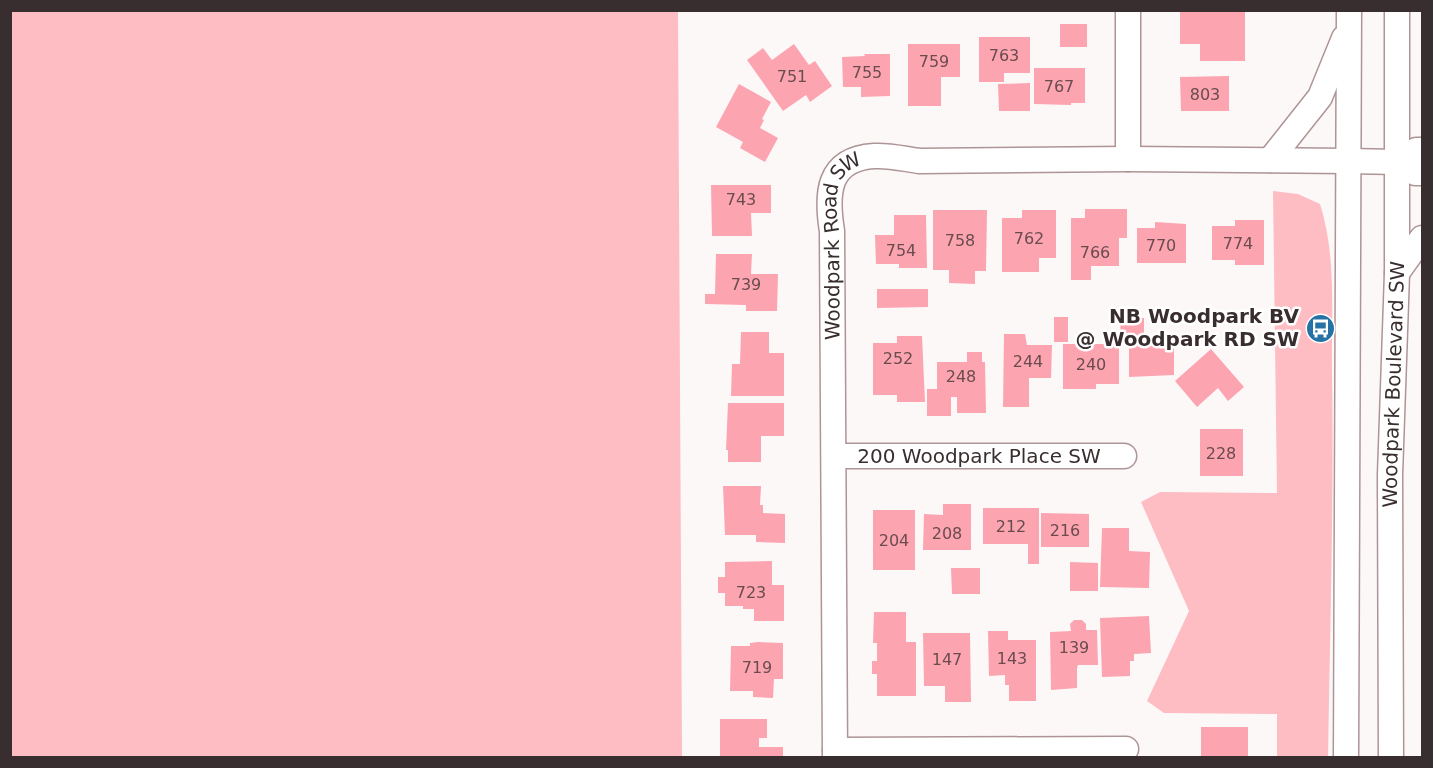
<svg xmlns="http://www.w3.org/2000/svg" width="1433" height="768" font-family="'DejaVu Sans',sans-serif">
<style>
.green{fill:#febcc3}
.building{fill:#fca4b0}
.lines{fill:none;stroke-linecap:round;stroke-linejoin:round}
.minor-casing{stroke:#ad9496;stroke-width:27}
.minor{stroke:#fff;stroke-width:24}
.labels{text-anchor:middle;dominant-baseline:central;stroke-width:5;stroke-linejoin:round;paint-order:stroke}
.number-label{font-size:16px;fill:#6a4c4f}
.street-label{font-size:20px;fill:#392e2f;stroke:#fff}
.poi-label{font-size:20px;font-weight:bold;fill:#392e2f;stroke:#fff;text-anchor:end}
</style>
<rect width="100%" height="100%" fill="#fdf8f8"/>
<path class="green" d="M10,11H678L682,757H11Z
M1273,191L1298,194L1320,204C1337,257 1331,316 1332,371C1334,500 1330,629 1328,757H1277V714L1164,713L1147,701L1189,611L1141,502L1160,492L1277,493Z"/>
<path class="building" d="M1180,10H1245V61H1200V44H1180Z
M1060,24H1087V47H1060Z
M979,37H1030V73H1004V82H979Z
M794,44L809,65L815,61L832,86L810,102L806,95L783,111L747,60L763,48L772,60Z
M908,44H960V77H941V106H908Z
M864,54H890V96L861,97V87H843L842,57L865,56Z
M1034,68H1085V103H1071V105L1034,104Z
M1229,76V111H1181L1180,77Z
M1030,83V111H999L998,84Z
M739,84L771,102L762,119L764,120L760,128L778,138L765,162L740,148L743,142L716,127Z
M711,185H771V213H751L752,236H712Z
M1085,209H1127V238H1119V266H1091V280H1071V218H1085Z
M933,210H987L986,271H975V284L949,283V270H933Z
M1022,210H1056V258H1039V272H1002V218H1022Z
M894,215H926L927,268H899V264H876L875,235H894Z
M1235,220H1264V265H1235V260H1212V226H1235Z
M1155,222L1186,224V263H1137V228H1155Z
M716,254H752L751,274H778L777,311H746V305L705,304V294H715Z
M877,289H928V307L877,308Z
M1054,317H1068V342H1054Z
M1120,318H1144V340H1174V375L1129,377V342H1121Z
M741,332H769V353H784V396H731L732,364H740Z
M1004,334H1025L1027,345H1052L1051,378H1029V407H1003Z
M897,336H922L925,402H897V395H873V343H897Z
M1063,344H1119V384H1096V389H1063Z
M1211,349L1244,387L1228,401L1218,388L1197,407L1175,381Z
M967,352H982V362H985L986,413H957V397H951V416H927V389H937V362H967Z
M728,403H784V436H761V462H728V450H726Z
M1200,429H1243V476H1200Z
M723,486H761L760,505H763V513L785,514V543L756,542V535H725Z
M943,504H971V550H923L924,514L943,515Z
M983,508H1039V564H1028V544H983Z
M873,510H915V570H873Z
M1041,513L1089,514V547H1041Z
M1102,528H1129V551L1150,552L1149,588L1100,587Z
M772,561V585H784V621H754V609H743V606H725V593H718V577H725V562Z
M1070,562L1098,563V591H1070Z
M951,568H980V594H952Z
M874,612H906V642H916V696H877V674H872V661H877V643H873Z
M1149,616L1151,653L1134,654V661H1130V676L1102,677L1100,618Z
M1074,620H1082L1086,624V630H1097L1098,665H1078L1077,668V688L1051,690L1050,632L1071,631L1070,624Z
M988,631H1008V640H1036V701H1009V685H1005V675L989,676Z
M923,633H970L971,702H945V686H924Z
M758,642L783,643V679H774L773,698L753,697V691H730L731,646H750V643Z
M720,719H767V738H759V747H783V758H720Z
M1201,727H1248V758L1201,756Z"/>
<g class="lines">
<defs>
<g id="minor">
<path d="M1128,10V159"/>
<path d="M1270,160L1320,97L1344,38"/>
<path d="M1398,162L1416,150H1422"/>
<path d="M1397,273L1422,238"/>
<path id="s1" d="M835,456H1124"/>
<path d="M835,750L1126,749"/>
<path id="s2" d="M835,758L832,231C826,194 827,159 874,156C889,155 905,159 920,161L1128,159L1348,161L1398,162L1415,173H1422"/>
<path d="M1346,758L1349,10"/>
<path id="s3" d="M1391,758L1390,475L1397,273V10"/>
</g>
</defs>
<use href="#minor" class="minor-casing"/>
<use href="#minor" class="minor"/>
</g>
<defs>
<symbol id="bus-disc" viewBox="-11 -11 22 22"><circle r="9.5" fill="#2672a4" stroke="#fff"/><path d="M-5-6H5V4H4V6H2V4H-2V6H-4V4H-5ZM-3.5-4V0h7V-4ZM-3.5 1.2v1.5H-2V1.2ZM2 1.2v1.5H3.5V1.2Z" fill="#fff"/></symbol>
</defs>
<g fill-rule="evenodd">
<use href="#bus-disc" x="1304" y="312" width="33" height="33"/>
</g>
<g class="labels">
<g class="number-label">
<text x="1004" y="55">763</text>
<text x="934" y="61">759</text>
<text x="867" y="72">755</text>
<text x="792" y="76">751</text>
<text x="1059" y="86">767</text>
<text x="1205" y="94">803</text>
<text x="741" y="199">743</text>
<text x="1029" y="238">762</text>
<text x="960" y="240">758</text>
<text x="1238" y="243">774</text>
<text x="1161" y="245">770</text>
<text x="901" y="250">754</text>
<text x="1095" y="252">766</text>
<text x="746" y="284">739</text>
<text x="898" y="358">252</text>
<text x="1028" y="361">244</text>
<text x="1091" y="364">240</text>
<text x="961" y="376">248</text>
<text x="1221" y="453">228</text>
<text x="1011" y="526">212</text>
<text x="1065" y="530">216</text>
<text x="947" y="533">208</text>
<text x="894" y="540">204</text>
<text x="751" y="592">723</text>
<text x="1074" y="647">139</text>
<text x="1012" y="658">143</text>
<text x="947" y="659">147</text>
<text x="757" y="667">719</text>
</g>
<g class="street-label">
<text stroke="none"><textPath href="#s2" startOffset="516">Woodpark Road SW</textPath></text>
<text stroke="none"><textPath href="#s3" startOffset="374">Woodpark Boulevard SW</textPath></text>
<text stroke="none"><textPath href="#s1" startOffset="144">200 Woodpark Place SW</textPath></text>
</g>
<g class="poi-label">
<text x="1299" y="316">NB Woodpark BV<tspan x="1299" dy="23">@ Woodpark RD SW</tspan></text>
</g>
</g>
<rect width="1433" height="768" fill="none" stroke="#392e2f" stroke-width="24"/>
</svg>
